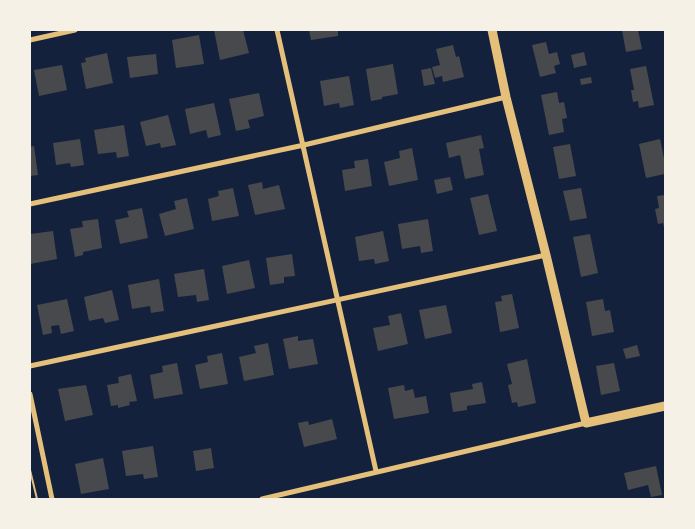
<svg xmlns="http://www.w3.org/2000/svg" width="695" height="529" font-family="Commissioner,sans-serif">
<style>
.building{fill:#48494c}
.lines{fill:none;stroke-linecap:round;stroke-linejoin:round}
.path{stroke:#e5c07b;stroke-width:2}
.minor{stroke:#e5c07b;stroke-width:5}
.tertiary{stroke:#e5c07b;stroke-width:9}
</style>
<rect width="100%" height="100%" fill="#14213d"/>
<path class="building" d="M214,30H229L230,31L243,30L249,53L220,60Z
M309,30H338V36L311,40Z
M622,30H638L642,49L626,52Z
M199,35L204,64L176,68L172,40Z
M546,42L549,54L557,52L560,64L554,66L556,73L540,77L532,45Z
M453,45L456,57L459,56L464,77L443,82L442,76L435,78L432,67L440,65L436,49Z
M584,52L587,65L574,68L571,55Z
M107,53L113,83L86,89L81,63L86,62L85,58Z
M156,54L158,74L130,78L127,57Z
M393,64L398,94L382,97V99L371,101L366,69Z
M62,65L67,90L39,96L34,70Z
M646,66L654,105L639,108L638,101L633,102L631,90H634L630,69Z
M431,68L435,84L424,86L421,70Z
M349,76L354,105L340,108L339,103L324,106L320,81Z
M591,77L592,83L581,85L580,79Z
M557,92L559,103L564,102L567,118L562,119L564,132L549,135L541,95Z
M259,93L264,116L248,120L250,128L236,131L229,99Z
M214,103L221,135L208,138L206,130L190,134L185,109Z
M168,115L176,145L161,148L160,143L146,146L140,122Z
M124,125L129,156L117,158L116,152L98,154L94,130Z
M481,135L484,148L479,149L484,175L465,179L460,155L449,158L446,143Z
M80,139L84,165L71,167L70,163L56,165L53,143Z
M660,139L665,163V174L646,178L639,144Z
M570,144L576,176L559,179L553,147Z
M34,146L38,175L30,176V147Z
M412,148L418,180L389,186L384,162L400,158L399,151Z
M368,159L372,186L345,191L342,170L355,168L354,161Z
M450,177L453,190L437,194L434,180Z
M262,182L263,189L279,185L285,209L255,215L248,185Z
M233,188L239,216L212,221L208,199L219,196L218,191Z
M581,188L587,218L570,221L563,191Z
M488,194L497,231L479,235L470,198Z
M665,195V227H664L663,223L658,224L655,209L659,208L657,196Z
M187,198L194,229L165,236L159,214L176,209L174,201Z
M142,208L148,238L120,244L115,220L129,217L127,211Z
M98,219L102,248L83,252V255L75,257L70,229L83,227L82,221Z
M428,219L433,251L421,253L420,246L402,249L398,224Z
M53,231L57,259L30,264V234Z
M383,231L389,261L375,264L374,259L359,261L355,237Z
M590,234L598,273L581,277L573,237Z
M292,254L295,276L284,277V283L270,285L266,258Z
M249,260L255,288L227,294L222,266Z
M204,269L209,300L197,302L196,295L178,297L174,274Z
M159,279L164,311L151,313L150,306L132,309L128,285Z
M112,290L119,320L105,323L103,318L89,321L84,297Z
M512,294L519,328L500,332L495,302L502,301L501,296Z
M67,299L74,331L61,334L59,325L51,326L52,333L43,335L37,305Z
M603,299L605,311L610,310L614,332L592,336L586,302Z
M446,305L452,333L425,339L419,310Z
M401,313L408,344L378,351L373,328L390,325L388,316Z
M298,336V341L313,339L318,364L289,369L283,339Z
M268,343L274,375L244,381L239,357L256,353L254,346Z
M637,345L640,356L626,359L623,349Z
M222,353L228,384L200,389L195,365L208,362L207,356Z
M527,359L536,403L518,407L517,402L512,403L508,385L512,384L507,364Z
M177,363L183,394L154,399L150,375L163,372L162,366Z
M614,363L620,391L601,395L596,366Z
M131,374L137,401L129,402L130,405L118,408V405L111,406L107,385L119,383L118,377Z
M482,382L486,403L467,406V410L453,412L450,393L473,389L472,384Z
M86,385L93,415L65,421L58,389Z
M404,385L405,391L413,389L415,398L426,396L429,413L394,419L388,388Z
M332,419L337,439L304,447L298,423L308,421L309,425Z
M153,446L158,477L144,479L143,474L126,476L122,451Z
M211,448L214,468L196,471L193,451Z
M103,458L109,489L81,494L75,464Z
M656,466L662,495L651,497L648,485L628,490L624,473Z"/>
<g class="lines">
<path class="path" d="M30,470L37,499"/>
<path class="minor" d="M277,30L376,471
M30,40L75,30
M30,204L304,145L506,97
M30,366L546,255
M30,394L52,499
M262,499L586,423"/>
<path class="tertiary" d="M492,30L506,97L546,255L586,423L665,406"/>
</g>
<rect width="695" height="529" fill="none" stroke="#f6f1e7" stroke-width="62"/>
</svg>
